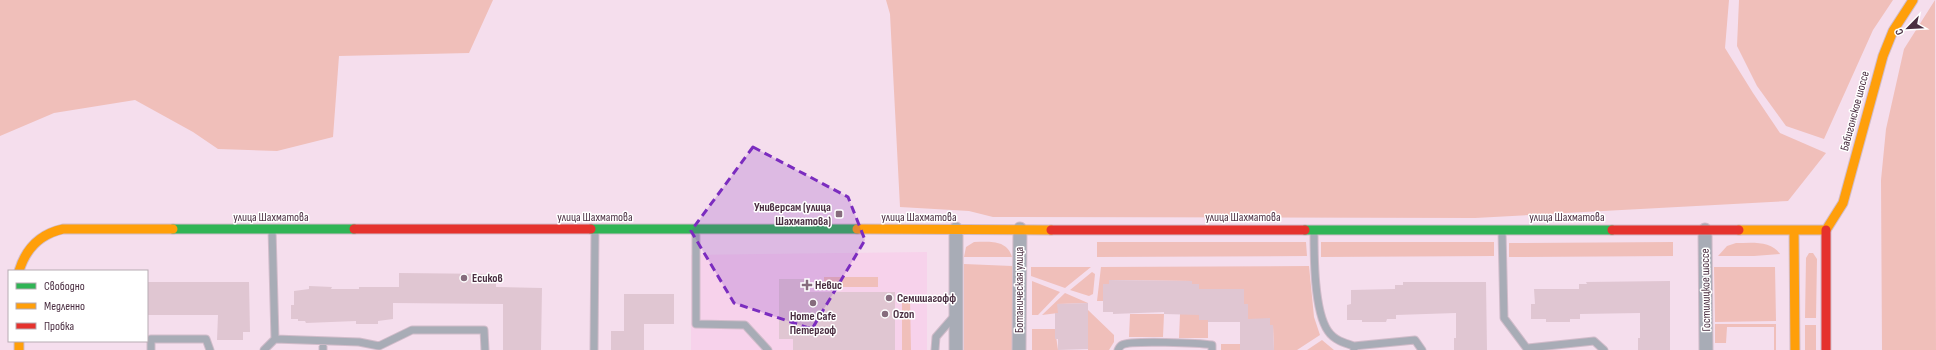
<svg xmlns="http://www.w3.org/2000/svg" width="1936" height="350" font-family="'Sofia Sans Condensed',sans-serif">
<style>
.built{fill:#f7d2eb}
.green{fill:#f0bfba}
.building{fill:#e0c6d2}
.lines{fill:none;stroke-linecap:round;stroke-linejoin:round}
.lane-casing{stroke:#d1bcca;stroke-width:9}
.street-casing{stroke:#d1bcca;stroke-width:15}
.fast-casing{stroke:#d1bcca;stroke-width:11}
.slow-casing{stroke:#d1bcca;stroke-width:11}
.jam-casing{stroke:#d1bcca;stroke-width:11}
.lane{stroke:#a8acb6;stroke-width:7}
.street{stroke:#a8acb6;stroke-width:13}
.fast{stroke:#30b455;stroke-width:9}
.slow{stroke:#ff9f0a;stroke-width:9}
.jam{stroke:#e5322d;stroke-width:9}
.marked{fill:#7b2cbf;fill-opacity:0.2;stroke:#7b2cbf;stroke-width:3;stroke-dasharray:8 5;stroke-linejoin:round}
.poi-dot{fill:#866c7d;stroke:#fff;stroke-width:1.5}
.labels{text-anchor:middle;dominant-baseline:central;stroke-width:3;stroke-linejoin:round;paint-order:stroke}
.street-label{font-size:12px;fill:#4a2e41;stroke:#fff}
.poi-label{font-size:12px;font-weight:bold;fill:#4a2e41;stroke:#fff;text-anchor:start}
</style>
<rect width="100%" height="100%" fill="#f5deed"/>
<path class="built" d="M927,252V350H691V255Z"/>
<path class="green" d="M0,0H493L469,53L339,56L333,137L277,151L218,149L193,132L135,100L54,113L0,136Z
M886,0H1729L1725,48L1753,93L1780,133L1826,153L1788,201L1475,218L993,217L969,211L900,207L890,14Z
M1739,0H1893L1873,30L1824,139L1786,126L1757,86L1737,46Z
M1935,0L1936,350H1882L1881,180L1886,129L1904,49Z
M974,242C988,242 1007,239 1012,257H964L966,247Z
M1097,242H1306L1307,256L1097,257Z
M1321,242H1494V256L1321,257Z
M1673,242V256L1509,257V243Z
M1736,243C1751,243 1771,240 1780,254L1754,256H1718L1727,246Z
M1809,253H1813L1817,259L1816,318H1805L1806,258Z
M964,264L1012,266V350H964Z
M1309,266L1314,317L1320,335L1297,350H1274L1273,326L1270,325V319H1248L1244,304V289H1199V284H1192V281L1110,280L1109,284H1103V301H1097L1101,267Z
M1031,267H1091L1065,288L1031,276Z
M1714,267H1775L1776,321L1715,322Z
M1092,272L1095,274L1093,294L1089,296L1070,290Z
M824,277H878V287H824Z
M1032,281L1060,292L1038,315H1032Z
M1065,293L1088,303L1058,304V313L1042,315Z
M902,297H910L911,350H902Z
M1088,310L1114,335V342L1109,350H1088Z
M1130,314H1164L1163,337H1129Z
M1180,314H1199L1208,320V338H1179Z
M1715,324H1776V350H1774V327H1727L1726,343H1715Z
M1805,325H1816V350H1805Z
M1032,329H1055L1058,350H1032Z
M1322,340L1334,350H1307Z
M1221,344H1240V350H1221Z"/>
<path class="building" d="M399,273L496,274V287L542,288L541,350H503V304L393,303V319L378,321V324H356V321L306,323L305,321H298V319H291V305H294V291L309,289V286L332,287L331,289H359V287H399Z
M779,279H809V292H895V350H793V339H779Z
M1109,280L1192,281V284H1199V289H1244V304H1248V319L1270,318V325H1273L1274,350H1240V322H1208V320H1199V315L1164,314V312L1113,314V312H1103V284H1109Z
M1670,281V350H1638V338H1640V313L1580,314V319H1570V322H1546V319H1531V304H1535L1534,289H1579V284H1587L1586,282Z
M147,282H249L250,332H243V340H217L218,315H147Z
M1403,282H1486L1487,350H1454V338H1456V313L1396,315V319H1387L1386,322H1362V320H1347V305L1351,304V290L1395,289V285H1403Z
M624,294H674V324H644V350H611V331H624Z
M1088,303V349L1058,350V339H1055V313H1058L1057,304Z"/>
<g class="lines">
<defs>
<path id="lane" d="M1502,230L1504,318L1528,350
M696,231V324L745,325L768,350
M1314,231C1314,256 1314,311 1328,331C1334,340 1344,343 1354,346V350
M275,339L359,342L379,346L412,330H484L485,350
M1354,346L1415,340L1422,350
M1528,348L1594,341L1604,350
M151,350V339H206L210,350
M264,350L275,339L272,229
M323,350V341
M594,350L595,230
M935,350L936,337L956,314
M1118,350C1119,348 1120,346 1122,345C1130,340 1200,343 1212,345V350"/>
<path id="street" d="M1705,230L1706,350
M956,350V229
M1019,350L1020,229"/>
<path id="fast" d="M173,229H354
M591,229H857
M1305,230H1612"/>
<path id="slow" d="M857,229L1051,230
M1739,230H1826
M1794,230L1795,350
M1826,230L1843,203L1883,56L1893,31L1913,0
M19,271C26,248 40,234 63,229H173
M19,341V350"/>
<path id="jam" d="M354,229H591
M1051,230H1305
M1612,230H1739
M1826,230V350"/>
</defs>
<use href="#lane" class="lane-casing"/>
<use href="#street" class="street-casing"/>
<use href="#fast" class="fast-casing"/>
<use href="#slow" class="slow-casing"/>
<use href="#jam" class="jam-casing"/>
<use href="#lane" class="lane"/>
<use href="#street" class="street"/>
<use href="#fast" class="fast"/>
<use href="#slow" class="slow"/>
<use href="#jam" class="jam"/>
</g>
<path class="marked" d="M753,147L848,197L865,240L812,329L734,303L691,231Z"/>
<g class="poi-dot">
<rect x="835" y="210" width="8" height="8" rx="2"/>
<circle cx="464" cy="278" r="4"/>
<path d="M805 279h4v4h4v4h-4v4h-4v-4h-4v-4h4z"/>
<circle cx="889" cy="298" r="4"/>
<circle cx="813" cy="303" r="4"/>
<circle cx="885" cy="314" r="4"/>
</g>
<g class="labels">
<g class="street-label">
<text transform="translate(1855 111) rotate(-75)">Бабигонское шоссе</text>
<text x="271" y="217">улица Шахматова</text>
<text x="595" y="217">улица Шахматова</text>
<text x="919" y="217">улица Шахматова</text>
<text x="1243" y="217">улица Шахматова</text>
<text x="1567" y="217">улица Шахматова</text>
<text transform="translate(1019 290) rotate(-90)">Ботаническая улица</text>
<text transform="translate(1706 290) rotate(-91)">Гостилицкое шоссе</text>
</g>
<g class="poi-label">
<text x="831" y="207" text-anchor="end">Универсам (улица<tspan x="831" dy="14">Шахматова)</tspan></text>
<text x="472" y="278">Есиков</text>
<text x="815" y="285">Невис</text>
<text x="897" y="298">Семишагофф</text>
<text x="893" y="314">Ozon</text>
<text x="813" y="316" text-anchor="middle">Home Cafe<tspan x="813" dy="14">Петергоф</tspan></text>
</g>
</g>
<rect x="8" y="270" width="140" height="72" fill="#ffffff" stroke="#b7abb3"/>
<rect x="16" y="283" width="20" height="6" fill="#30b455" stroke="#b7abb3"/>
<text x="44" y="290" font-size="12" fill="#4a2e41">Свободно</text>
<rect x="16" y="303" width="20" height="6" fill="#ff9f0a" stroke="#b7abb3"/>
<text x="44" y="310" font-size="12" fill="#4a2e41">Медленно</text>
<rect x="16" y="323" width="20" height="6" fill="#e5322d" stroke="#b7abb3"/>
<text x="44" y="330" font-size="12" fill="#4a2e41">Пробка</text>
<g transform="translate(1908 28) rotate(246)" stroke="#ffffff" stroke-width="3" paint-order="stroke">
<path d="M0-3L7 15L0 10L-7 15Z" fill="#4a2e41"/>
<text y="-6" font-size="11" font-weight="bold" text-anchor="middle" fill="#4a2e41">С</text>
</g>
</svg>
